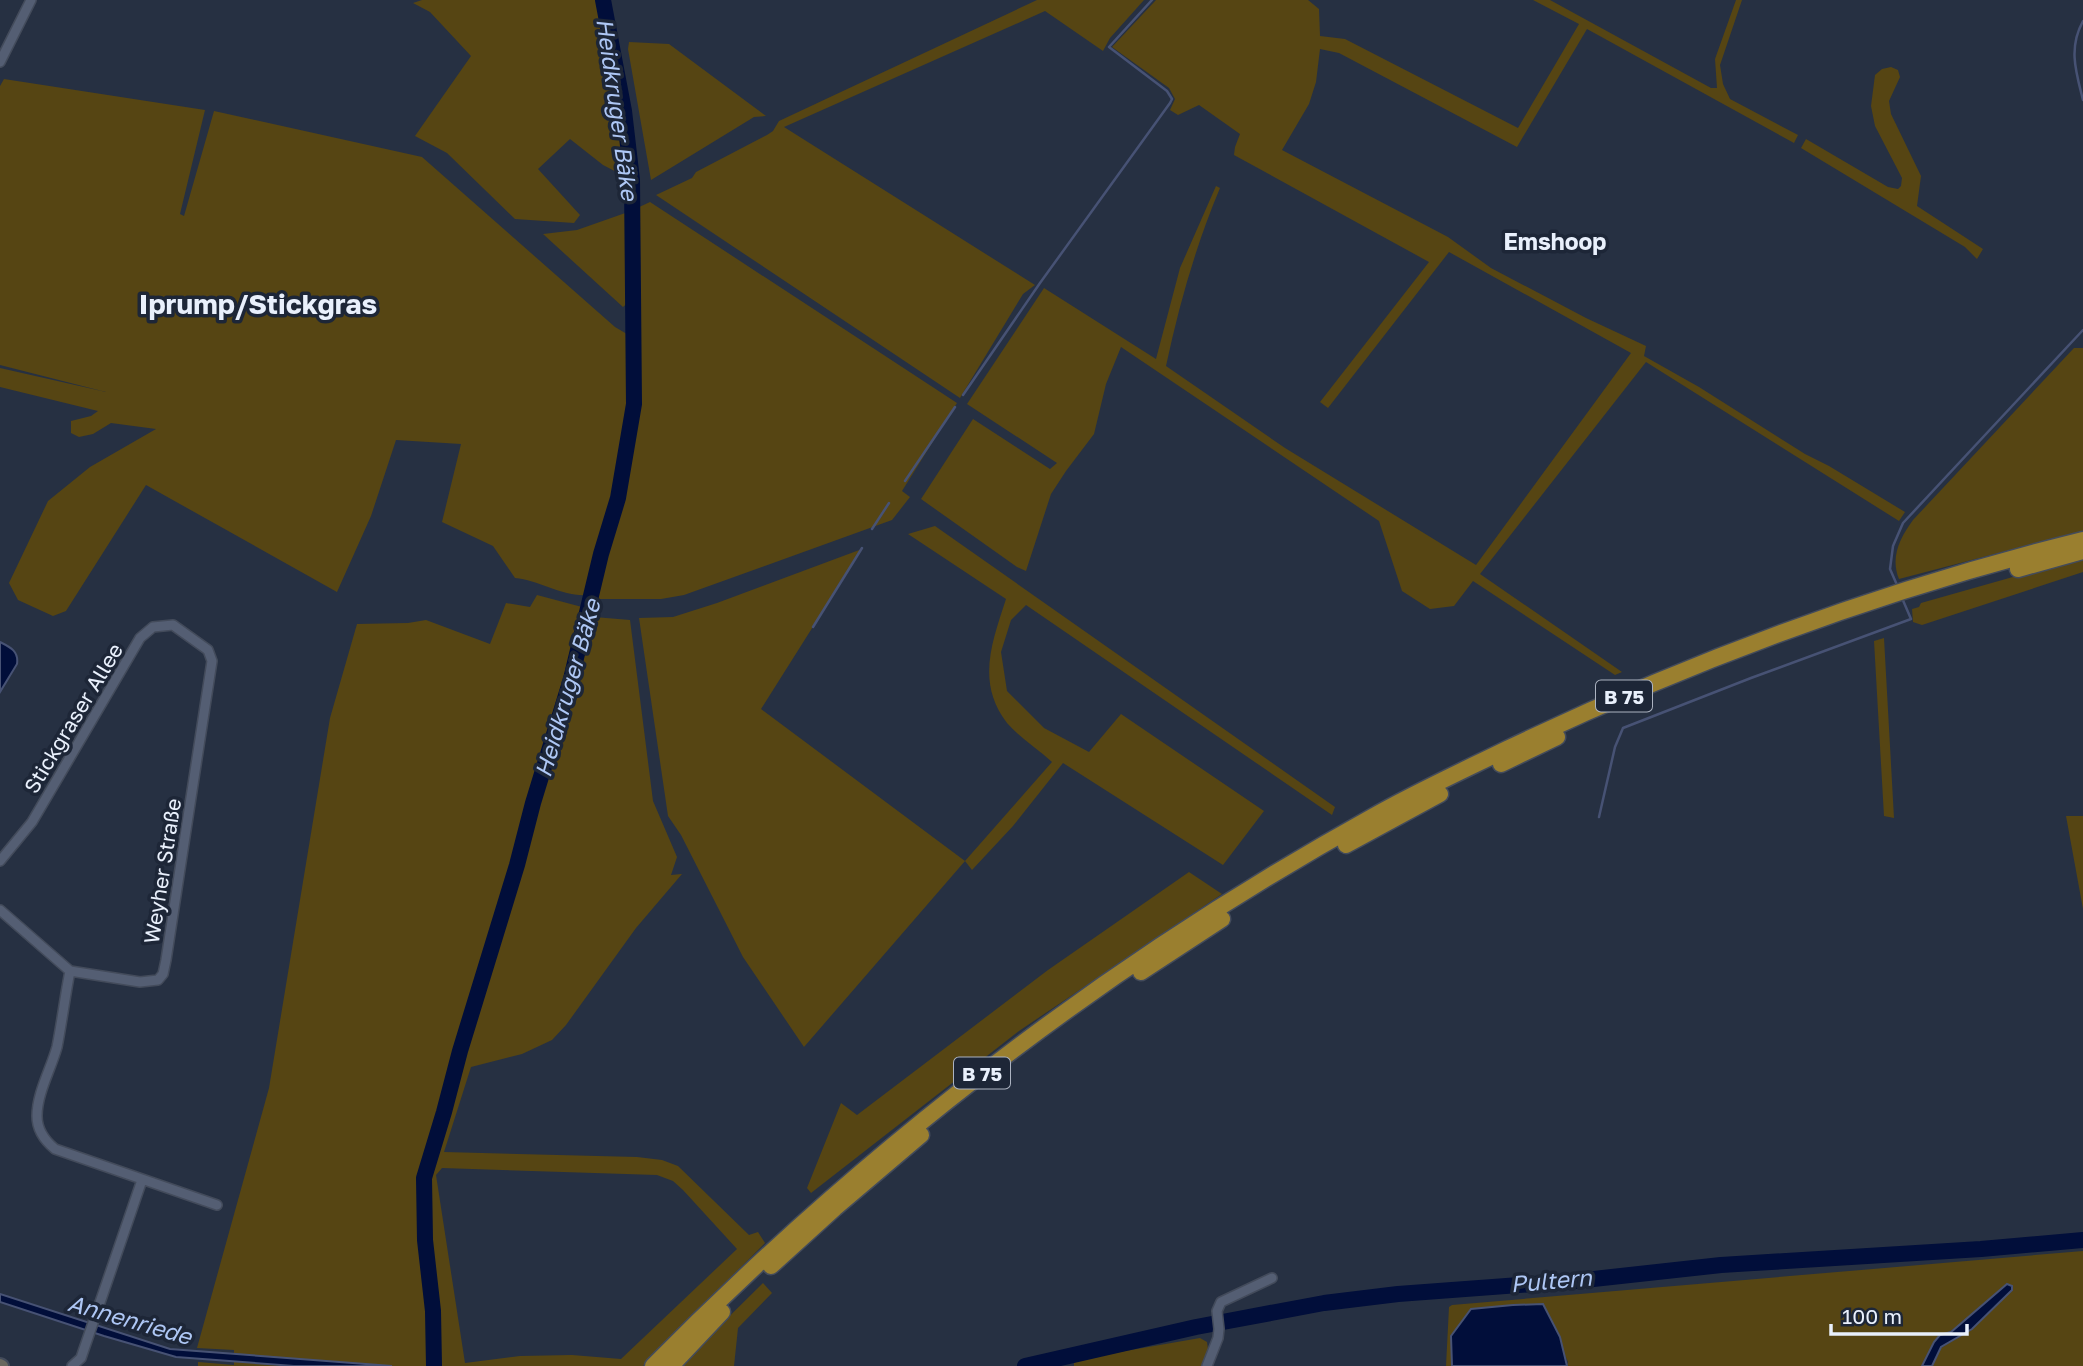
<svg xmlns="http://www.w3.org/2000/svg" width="2083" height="1366" font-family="'Golos Text',sans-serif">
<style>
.green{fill:#564513;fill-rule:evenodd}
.water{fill:#010e3a;stroke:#475274;stroke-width:2}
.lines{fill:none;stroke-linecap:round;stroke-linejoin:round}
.stream{stroke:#475274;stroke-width:2.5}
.river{stroke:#010e3a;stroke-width:16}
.street-casing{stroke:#434b5b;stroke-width:12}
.secondary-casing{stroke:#434b5b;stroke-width:16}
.highway-casing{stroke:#434b5b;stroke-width:19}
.street{stroke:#545e73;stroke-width:9}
.secondary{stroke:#69685f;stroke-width:12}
.highway{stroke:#9a7f2f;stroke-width:16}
.labels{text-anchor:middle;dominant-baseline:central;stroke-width:7;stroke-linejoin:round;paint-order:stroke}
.shield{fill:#1d2637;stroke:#acb3c1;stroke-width:2}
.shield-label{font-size:19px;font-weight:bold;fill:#e9f0fc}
.street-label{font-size:21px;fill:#e9f0fc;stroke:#1d2637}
.water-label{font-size:23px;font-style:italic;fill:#aec7f5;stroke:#1d2637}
.neighbourhood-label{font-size:23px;font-weight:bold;fill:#e9f0fc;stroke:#1d2637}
.district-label{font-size:28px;font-weight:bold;fill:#e9f0fc;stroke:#1d2637}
</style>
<rect width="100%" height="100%" fill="#263042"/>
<path class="green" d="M422,0H602L623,112L632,180L603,165L570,139L538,169L580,215L574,223L515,219L447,153L415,136L471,56L430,12L413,3Z
M1037,0H1144L1110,38L1103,51L1045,11L784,127L1035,285L1023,294L960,398L656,195L692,178L696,172L767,135L773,131L779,121Z
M1156,0H1308L1319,9L1320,36L1345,39L1518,128L1579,24L1533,0H1550L1711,88H1717L1715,59L1736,0H1742L1720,65L1723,84L1730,99L1798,135L1794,143L1587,29L1517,147L1339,53L1320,49L1316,82L1309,104L1282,150L1448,237L1491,268L1586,318L1646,346L1644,356L1699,387L1805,454L1829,466L1905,512L1899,521L1646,362L1480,574L1622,672L1615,675L1473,581L1454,606L1430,609L1402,591L1379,521L1121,347L1106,384L1094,434L1066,471L1051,494L1026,571L1017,567L921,499L973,419L1050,469L1057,463L967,404L1044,288L1156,359L1180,268L1216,186L1220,188C1196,245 1179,305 1166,366L1285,448L1476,565L1631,353L1449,252L1328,408L1320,402L1429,262L1234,155L1235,147L1240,134L1199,105L1178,115L1170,110L1175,99L1169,88L1112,47Z
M629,42L669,44L766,116L754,117L651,180L628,49Z
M1891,67L1898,70L1900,77L1889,101L1891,114L1921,176L1917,206L1983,249L1977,259L1965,247L1801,148L1806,139L1888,187L1898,189L1901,186L1902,178L1875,126L1871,106L1875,75L1882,69Z
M4,79L205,110L180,214L184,216L214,111L422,157L615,327L632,337L633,404L616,496L588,595C562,597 539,580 515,578L493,546L442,522L461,444L396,440L371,516L337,592L146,485L66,611L53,616L18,600L9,583L48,501L90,467L156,429L111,423L93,434L79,437L71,433V421L91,416L98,411L0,387V368L106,392L0,365V86Z
M650,202L957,403L902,491L910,497L892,520L684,595L661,599H600L592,595L620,496L635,408V209Z
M631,211L632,299L623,307L543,234L577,230Z
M2074,348H2083V531L1899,579C1890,557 1900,538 1913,520Z
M935,526L1335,807L1332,815L1026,605L1011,620L1001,652L1007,691L1044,728L1089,752L1121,714L1264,811L1223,865L1063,763L1013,826L972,870L965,861L804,1047L743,957L681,835L668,816L639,618L673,617L717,603L862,549L761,709L965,861L1052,762C1038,749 1019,737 1007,723C976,683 992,642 1006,599L908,534Z
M2083,557V572L1922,625L1913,622L1912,609L1919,607L1921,603Z
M537,595L582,607L569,677L531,801L511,878L427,1161L431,1162L461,1052L562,716L588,613L594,617L630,620L653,801L677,857L671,875L682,874L636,928L566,1025L552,1040L522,1054L471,1067L444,1152L637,1157L662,1160L678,1166L749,1235L758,1232L765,1243L643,1366H198V1362L234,1365V1350L197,1348L269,1088L330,718L357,624L408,623L426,620L490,644L506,603L530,607ZM442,1168L657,1175L673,1181L683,1190L737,1249L621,1359L572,1355L520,1356L465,1363L436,1175Z
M1884,638L1894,818L1884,816L1874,641Z
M2066,816H2083V909Z
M1189,872L1222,894L1019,1031L811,1193L807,1188L841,1103L857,1115L1048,970Z
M2083,1251V1366H1932L1941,1348L1972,1329L2012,1290L2007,1284L1961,1324L1934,1342L1922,1366H1567L1568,1362L1542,1304L1513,1305L1471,1309L1451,1356L1452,1366H1446L1449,1307L1452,1305Z
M763,1283L772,1293L738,1328L734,1366H679Z
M1200,1338L1207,1342L1208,1349L1203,1366H1074V1363L1079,1359Z"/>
<path class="water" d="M0,642C10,647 19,651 17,664L0,692Z
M2007,1284L2012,1286V1290L1972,1329L1941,1347L1932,1366H1922L1934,1342L1940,1335L1951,1332Z
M0,1294L170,1349L392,1366H294L176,1357L104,1336L0,1302Z
M1543,1304L1560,1337L1567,1366H1452L1451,1336L1471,1309L1513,1305Z"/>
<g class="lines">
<path class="stream" d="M2083,21C2068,48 2076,72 2083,100
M963,395L1040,283L1170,103L1172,99L1167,91L1109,47L1152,0
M905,481L955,407
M872,529L889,503
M1897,585L1890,569L1893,546L1903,523L2083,330
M813,627L862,548
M1599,817L1615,747L1623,728L1751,678L1911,619L1902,598"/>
<path class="river" d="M434,1366L433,1311L425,1240L424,1178L444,1112L460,1051L517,865L533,803L571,679L601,554L618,498L634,404L632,180L624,111L603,0
M1025,1366L1196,1327L1324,1303L1398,1294L1575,1281L1721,1265L1981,1249L2083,1240"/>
<defs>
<path id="street" d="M0,62L31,0
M0,861L32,822L140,638L153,627L173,625L208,650L212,661L166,960L163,974L158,980L140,982L70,971L0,910
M70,971C65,996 62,1022 57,1047C51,1069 37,1093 37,1116C37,1130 44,1140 55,1149L217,1205
M72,1366L81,1358L83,1352L142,1180
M1207,1366L1218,1338L1219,1329L1217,1311L1221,1302L1272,1278"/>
<path id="secondary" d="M0,1365L2,1366"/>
<path id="highway" d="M2018,569L2083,551
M1501,764L1557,737
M1346,845L1440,794
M1141,972L1222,919
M771,1266L835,1208L921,1135
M653,1366C866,1150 1107,964 1372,817C1416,792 1462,771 1507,749C1691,661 1885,589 2083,540
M671,1366L722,1312"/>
</defs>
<use href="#street" class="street-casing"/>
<use href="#secondary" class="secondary-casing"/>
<use href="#highway" class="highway-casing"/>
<use href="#street" class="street"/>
<use href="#secondary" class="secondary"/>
<use href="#highway" class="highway"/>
</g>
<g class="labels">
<g class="shield">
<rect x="1596" y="680.5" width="56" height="31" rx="5"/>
<rect x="954" y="1057.5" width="56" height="31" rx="5"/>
</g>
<g class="shield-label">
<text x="1624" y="696">B 75</text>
<text x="982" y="1073">B 75</text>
</g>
<g class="street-label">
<text transform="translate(73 718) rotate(-59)">Stickgraser Allee</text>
<text transform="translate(162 871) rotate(-81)">Weyher Straße</text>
</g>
<g class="water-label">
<text transform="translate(618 109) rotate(82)">Heidkruger Bäke</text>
<text transform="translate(567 688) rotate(-74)">Heidkruger Bäke</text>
<text transform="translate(1551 1280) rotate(-5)">Pultern</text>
<text transform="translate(130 1319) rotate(16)">Annenriede</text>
</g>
<g class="neighbourhood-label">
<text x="1555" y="241">Emshoop</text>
</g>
<g class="district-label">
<text x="258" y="303">Iprump/Stickgras</text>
</g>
</g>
<path d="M1831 1324v10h136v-10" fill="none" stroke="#e9f0fc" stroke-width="3.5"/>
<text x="1842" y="1324" font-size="21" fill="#e9f0fc" stroke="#1d2637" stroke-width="5" paint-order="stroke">100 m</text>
</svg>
